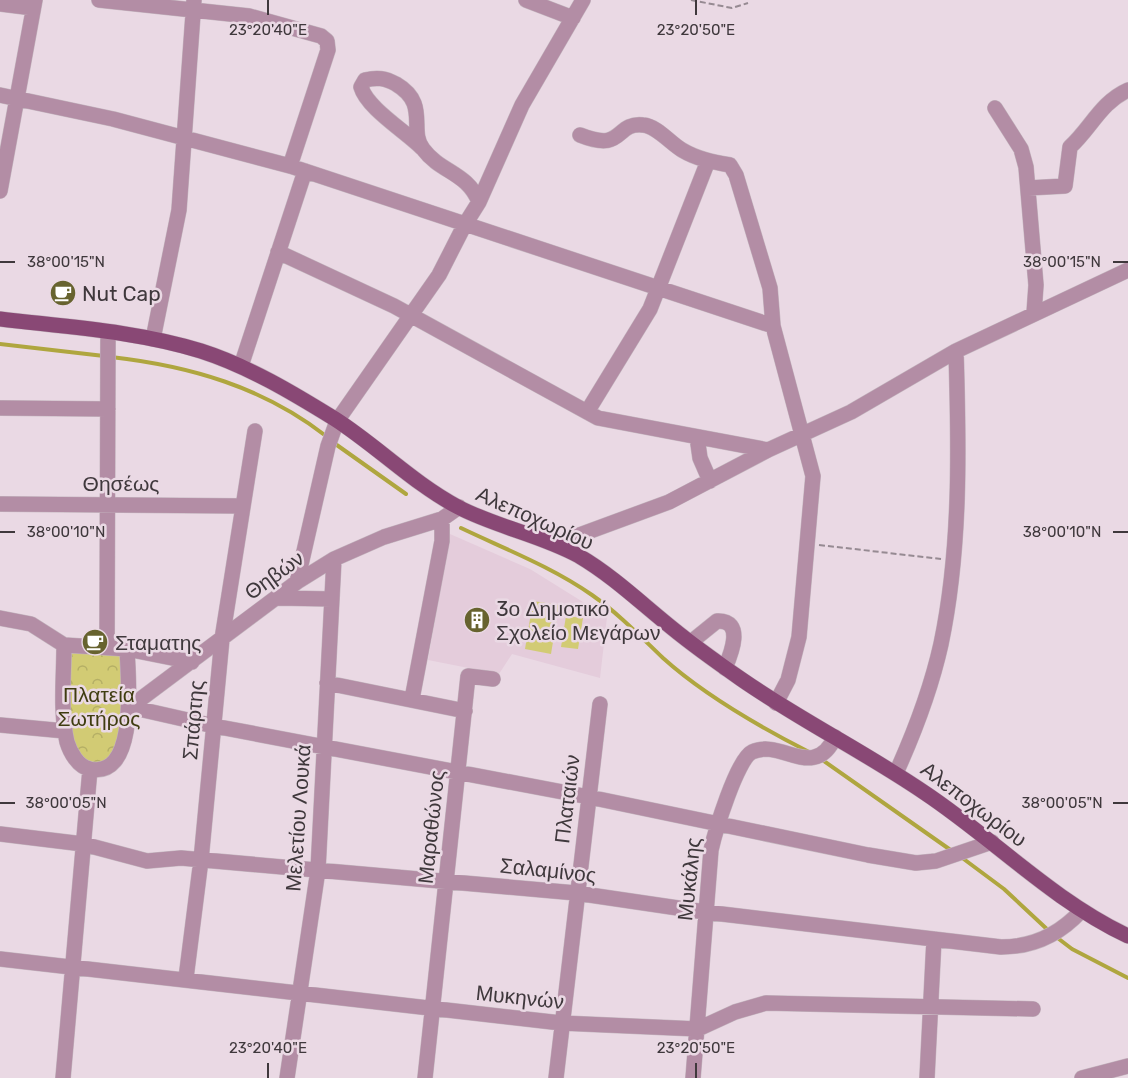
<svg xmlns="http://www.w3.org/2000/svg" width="1128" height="1078" font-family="Rubik,sans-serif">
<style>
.built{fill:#e4ccdb}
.forest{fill:url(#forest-crowns)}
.garden{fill:#d2cb74}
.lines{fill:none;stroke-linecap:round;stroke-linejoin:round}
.stream{stroke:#afa63f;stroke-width:4}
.minor-casing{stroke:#c4b6bf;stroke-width:16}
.major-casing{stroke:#c4b6bf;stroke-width:16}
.path{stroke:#968a92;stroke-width:2;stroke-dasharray:6 3;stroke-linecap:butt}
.minor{stroke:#b38da5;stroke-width:15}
.major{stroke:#894875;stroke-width:15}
.ticks{fill:none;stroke:#3f383c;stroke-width:2}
.labels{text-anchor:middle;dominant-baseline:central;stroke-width:5;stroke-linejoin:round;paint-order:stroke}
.poi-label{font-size:21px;fill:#3f383c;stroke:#ead9e4;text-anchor:start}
.street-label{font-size:21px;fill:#3f383c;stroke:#ead9e4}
.park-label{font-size:21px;fill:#3f3c10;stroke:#ead9e4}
.ticks-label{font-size:15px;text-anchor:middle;fill:#3f383c;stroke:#ead9e4;stroke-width:5;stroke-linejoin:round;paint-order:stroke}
</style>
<defs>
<pattern id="forest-crowns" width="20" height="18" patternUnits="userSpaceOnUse" patternTransform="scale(1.5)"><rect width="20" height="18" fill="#d2cb74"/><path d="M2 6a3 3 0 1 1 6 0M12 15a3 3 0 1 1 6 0" fill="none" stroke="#b5af65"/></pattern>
</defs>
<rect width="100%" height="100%" fill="#ead9e4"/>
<path class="built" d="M450,534L530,569L607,617L600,678L512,654L499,674L428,660Z"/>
<path class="forest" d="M68,648L125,651L126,728L107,764L92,766L72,747Z"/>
<path class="garden" d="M533,601L559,605L551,654L525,649Z
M566,616L583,618L578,649L561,647Z"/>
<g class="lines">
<path class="stream" d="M0,344L104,356
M111,357C190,366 263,387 326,436
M334,443L406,494
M461,528C505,549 552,567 592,595C619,614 640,636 663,658C704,695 760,727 809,752
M821,759L952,851
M961,857L1004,889L1049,931
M1055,936L1072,949L1128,978"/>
<defs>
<path id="minor" d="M99,0L249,16L321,36L327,41L328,50L290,166
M526,0L573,18
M0,4L33,8
M0,95L113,119L290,166L773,326
M995,108L1021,149L1026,167L1036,285L1034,313
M580,135C625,153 614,122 643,125C657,126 670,143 682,150C697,159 713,162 730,165L736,175L770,288L773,326L813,476L799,637L788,680L776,703
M422,148C405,131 367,108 361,87L365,80C377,77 385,78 396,84C430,104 408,130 423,149C441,173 467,172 479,202
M1028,188L1065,186L1070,147C1091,128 1101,102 1128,90
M0,191L35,0
M278,252L394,306L598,418L768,450
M153,339L179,210L194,0
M241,366L305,171
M0,408L108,409
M587,412L650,309L708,161
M697,437L700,458L710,481
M0,504L242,506
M555,544L669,502L768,450L851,412L956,351L1128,270
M297,582L328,446L337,421L439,275L464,226L479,202L522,105L583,0
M278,598L332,599
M0,618L31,624L64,645L127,649L192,662
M691,642L717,621C745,620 731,654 725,668
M64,645C64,676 60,712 67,742C70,752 78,767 90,769C139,779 128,677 127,649
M107,648L108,332
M327,683L465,711
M412,699L442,541V519
M130,707L214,726L589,797L868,855L916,863L936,861L992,842
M130,707L297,582L334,559L384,537L442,519L459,507
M0,725L65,731
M896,773C915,731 931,689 941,644C961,549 959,447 956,351
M0,834L83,844L147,861L181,858L576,893L705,912L1001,947C1033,947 1059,935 1081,911
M0,959L561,1023L698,1029L735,1012L766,1003L1033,1009
M186,978L201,860L222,639L255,431
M63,1078L90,769
M287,1078L318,870L334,559
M425,1078L468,676L493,679
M556,1078L600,704
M693,1078L711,850C715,832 737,759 752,752C781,738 814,782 835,737
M927,1078L934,939
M1082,1078L1128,1066"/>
<path id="major" d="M0,319C67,327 136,331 201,351C248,366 293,393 335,419C377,446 413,483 458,507C496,527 541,535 579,556C613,576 642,604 672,628C694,646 718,663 741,679C800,720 865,752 925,793C994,839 1052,900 1128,936"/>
</defs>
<use href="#minor" class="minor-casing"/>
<use href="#major" class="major-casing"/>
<path class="path" d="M691,0L732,8L748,3
M819,545L941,559"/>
<use href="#minor" class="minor"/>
<use href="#major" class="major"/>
</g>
<path class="ticks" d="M268,0V15M696,0V15M0,262H15M1113,262H1128M0,532H15M1113,532H1128M0,803H15M1113,803H1128M268,1063V1078M696,1063V1078"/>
<defs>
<symbol id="cafe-disc" viewBox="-11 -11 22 22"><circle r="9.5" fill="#67632f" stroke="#ead9e4"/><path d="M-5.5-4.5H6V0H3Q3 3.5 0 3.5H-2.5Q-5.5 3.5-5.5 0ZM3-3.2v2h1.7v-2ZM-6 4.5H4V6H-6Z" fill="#fff"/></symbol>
<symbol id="building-disc" viewBox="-11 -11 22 22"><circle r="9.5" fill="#67632f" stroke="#ead9e4"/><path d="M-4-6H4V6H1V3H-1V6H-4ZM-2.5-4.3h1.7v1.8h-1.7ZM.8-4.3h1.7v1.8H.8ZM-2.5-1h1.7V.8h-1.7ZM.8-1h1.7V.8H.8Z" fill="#fff"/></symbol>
</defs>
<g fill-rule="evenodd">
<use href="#cafe-disc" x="48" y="278" width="30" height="30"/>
<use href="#building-disc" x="462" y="605" width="30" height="30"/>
<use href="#cafe-disc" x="80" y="627" width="30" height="30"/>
</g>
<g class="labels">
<g class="poi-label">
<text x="82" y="293">Nut Cap</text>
<text x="496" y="608">3ο Δημοτικό<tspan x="496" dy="24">Σχολείο Μεγάρων</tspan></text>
<text x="115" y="642">Σταματης</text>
</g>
<g class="street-label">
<text x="121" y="483">Θησέως</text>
<text transform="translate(535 518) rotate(24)">Αλεποχωρίου</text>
<text transform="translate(274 575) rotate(-36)">Θηβών</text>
<text transform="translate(193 720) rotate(-85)">Σπάρτης</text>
<text transform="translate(567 799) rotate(-83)">Πλαταιών</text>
<text transform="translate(974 804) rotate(37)">Αλεποχωρίου</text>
<text transform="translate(298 818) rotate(-86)">Μελετίου Λουκά</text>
<text transform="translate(431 827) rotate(-84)">Μαραθώνος</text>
<text transform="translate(548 870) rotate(6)">Σαλαμίνος</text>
<text transform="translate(689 879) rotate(-84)">Μυκάλης</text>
<text transform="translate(520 997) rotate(6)">Μυκηνών</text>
</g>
<g class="park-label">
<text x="99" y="694">Πλατεία<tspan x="99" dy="24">Σωτήρος</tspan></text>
</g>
</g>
<g class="ticks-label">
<text x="268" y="35">23°20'40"E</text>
<text x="696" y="35">23°20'50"E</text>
<text x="66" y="267">38°00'15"N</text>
<text x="1062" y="267">38°00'15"N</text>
<text x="66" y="537">38°00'10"N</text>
<text x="1062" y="537">38°00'10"N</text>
<text x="66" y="808">38°00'05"N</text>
<text x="1062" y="808">38°00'05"N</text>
<text x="268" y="1053">23°20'40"E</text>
<text x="696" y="1053">23°20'50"E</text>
</g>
</svg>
